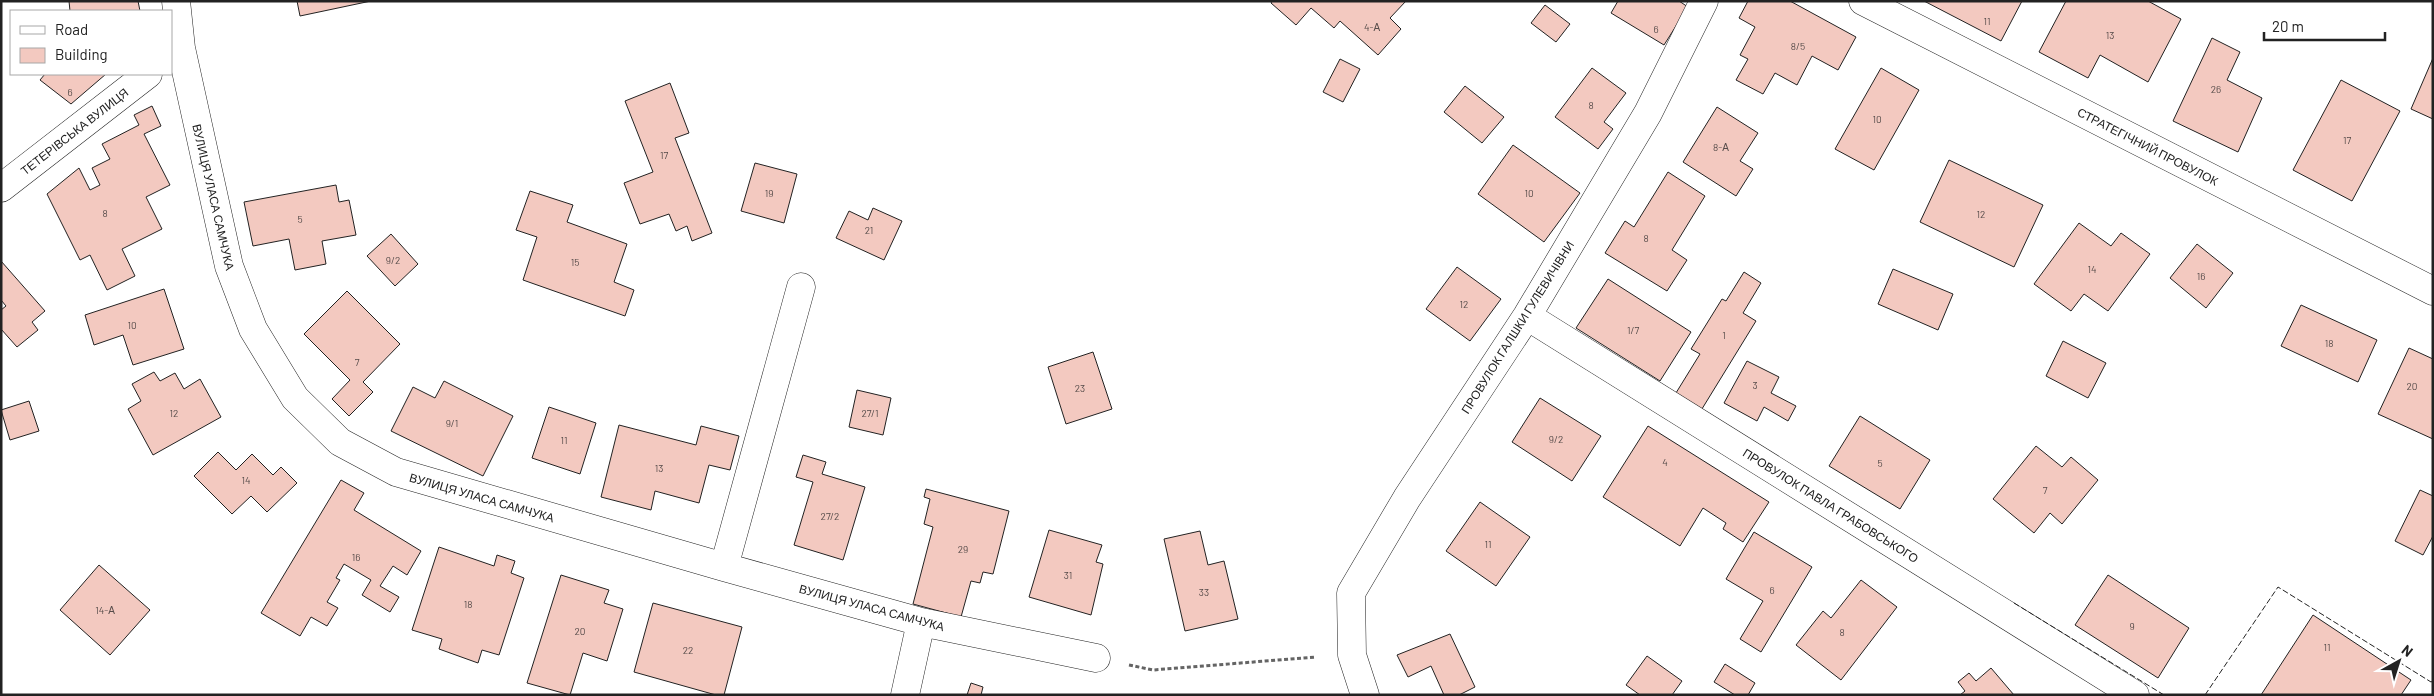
<svg xmlns="http://www.w3.org/2000/svg" width="2434" height="696" font-family="Barlow,sans-serif">
<style>
.building{fill:#f3c9c0;stroke:#222}
.lines{fill:none;stroke-linecap:round;stroke-linejoin:round}
.minor-casing{stroke:#222;stroke-width:29}
.path{stroke:#646464;stroke-width:3;stroke-dasharray:4 2.5;stroke-linecap:butt}
.minor{stroke:#fff;stroke-width:28}
.fence{stroke:#222;stroke-width:1;stroke-dasharray:6 2.5;stroke-linecap:butt}
.labels{text-anchor:middle;dominant-baseline:central;stroke-width:4;stroke-linejoin:round;paint-order:stroke}
.number-label{font-size:10px;fill:#564c4a}
.street-label{font-size:12px;fill:#222;stroke:#fff}
</style>
<rect width="100%" height="100%" fill="#fff"/>
<path class="building" d="M69,1H138L140,11H70Z
M297,1H371L300,16Z
M1272,1H1406L1390,18L1401,29L1378,55L1340,21L1334,28L1311,8L1296,25L1271,3Z
M1618,1H1679L1688,7L1664,45L1611,13Z
M1748,1H1790L1856,37L1838,70L1812,56L1797,85L1775,73L1763,94L1736,80L1748,59L1740,55L1755,27L1739,18Z
M1924,1H2022L2001,41Z
M2066,1H2148L2181,19L2148,82L2100,55L2088,78L2039,52Z
M1545,5L1570,24L1556,42L1531,23Z
M2212,38L2240,52L2227,80L2262,98L2238,152L2173,121Z
M2433,58V119L2411,109Z
M1340,59L1360,69L1343,102L1323,92Z
M1592,68L1626,93L1604,122L1613,129L1598,149L1555,117Z
M1881,68L1919,90L1874,170L1835,149Z
M45,74H106L71,104L40,80Z
M2341,80L2400,111L2352,201L2293,170Z
M670,83L689,133L675,138L712,233L692,241L687,226L676,231L669,214L640,224L624,183L653,172L625,101Z
M1465,86L1504,117L1482,143L1444,112Z
M152,106L161,126L144,134L170,185L146,197L162,229L122,249L135,276L107,290L90,255L80,260L47,194L79,168L90,190L100,185L92,168L110,159L102,144L139,125L134,115Z
M1717,107L1758,133L1740,161L1753,169L1736,196L1683,162Z
M1513,145L1580,193L1544,242L1478,194Z
M1949,160L2043,205L2014,267L1920,222Z
M755,163L797,174L784,223L741,211Z
M1668,172L1705,196L1672,250L1687,260L1667,291L1605,253L1625,221L1634,227Z
M336,185L339,202L349,200L356,235L322,241L326,264L295,270L289,239L253,246L244,202Z
M530,191L573,205L567,222L627,244L614,282L634,290L625,316L523,280L537,237L516,230Z
M873,208L902,221L884,260L836,238L849,211L868,220Z
M2079,223L2111,246L2121,233L2150,254L2108,311L2084,294L2071,311L2034,284Z
M391,234L418,264L395,286L367,256Z
M2197,244L2233,273L2206,308L2170,278Z
M1,261L45,311L32,322L38,330L17,347L1,329V310L6,306L1,300Z
M1457,267L1501,299L1470,341L1426,309Z
M1893,269L1953,294L1938,330L1878,304Z
M1744,272L1761,283L1743,313L1756,321L1697,417L1671,401L1700,354L1691,349L1722,299L1726,301Z
M1608,279L1691,332L1660,381L1576,328Z
M164,289L184,349L133,365L123,335L94,345L85,315Z
M347,291L400,344L363,382L373,392L349,416L332,399L350,380L304,334Z
M2301,305L2377,340L2358,382L2281,346Z
M2063,341L2106,363L2088,398L2046,376Z
M2409,348L2433,359V439L2378,414Z
M1093,352L1112,409L1066,424L1048,367Z
M1747,361L1779,377L1771,393L1796,406L1788,421L1764,407L1757,421L1724,403Z
M154,372L160,381L175,373L184,389L200,379L221,417L153,455L128,409L141,401L132,384Z
M444,381L513,416L483,476L391,431L413,387L435,398Z
M857,390L891,398L883,435L849,427Z
M1540,398L1601,436L1572,481L1512,442Z
M29,401L39,431L10,440L1,410Z
M549,407L596,423L580,474L532,458Z
M1860,416L1930,460L1900,509L1829,466Z
M619,425L696,445L701,426L739,436L730,470L709,465L699,503L655,491L651,510L601,497Z
M1648,426L1769,502L1743,542L1723,529L1726,523L1703,508L1680,546L1603,497Z
M2036,446L2062,467L2071,457L2098,480L2062,524L2050,513L2034,533L1993,499Z
M218,452L236,470L252,454L273,475L281,467L297,483L267,512L251,496L232,514L194,476Z
M803,455L826,462L822,474L865,487L843,560L794,545L813,482L796,477Z
M341,480L364,493L354,510L421,551L407,575L393,566L380,586L399,597L390,612L362,595L371,580L344,564L336,578L340,580L327,602L338,608L327,626L311,617L300,636L261,613Z
M926,489L1009,511L993,574L983,572L980,583L971,581L961,617L913,604L933,527L924,524L930,499L924,497Z
M2420,490L2433,496V536L2423,555L2395,541Z
M1480,502L1530,537L1496,586L1446,551Z
M1049,530L1102,545L1096,562L1103,564L1091,615L1029,597Z
M1200,531L1208,565L1224,561L1238,619L1185,631L1164,539Z
M1754,532L1812,567L1761,652L1740,639L1763,601L1726,579Z
M439,547L494,566L497,555L515,561L511,573L524,578L499,655L482,650L478,663L439,649L442,639L412,630Z
M99,565L150,610L110,655L60,610Z
M561,575L609,590L604,603L623,609L607,661L583,653L570,695L527,683Z
M2108,575L2189,628L2158,678L2075,625Z
M1861,580L1897,607L1841,680L1796,645L1823,611L1831,618Z
M653,603L742,627L724,695H716L634,672Z
M2313,615L2411,680L2401,695H2261Z
M1450,634L1475,687L1459,695H1444L1431,666L1408,677L1397,655Z
M1647,656L1682,681L1672,695H1640L1626,685Z
M1725,664L1755,683L1748,695H1735L1714,682Z
M1991,668L2014,695H1960L1965,691L1958,682L1969,673L1976,681Z
M971,683L983,687L981,695H967Z"/>
<g class="lines">
<defs>
<path id="minor" d="M176,1L181,48L229,266L253,329L295,398L340,442L396,472L724,567L921,622L1096,658
M1863,1L2433,291
M1,188L148,74
M1527,316L2135,695
M724,567L801,287
M905,695L921,622
M1365,695L1352,655L1351,593L1407,498L1527,316L1648,113L1704,1"/>
</defs>
<use href="#minor" class="minor-casing"/>
<path class="path" d="M1129,665L1153,670L1316,657"/>
<use href="#minor" class="minor"/>
<path class="fence" d="M2014,603L2164,695
M2205,695L2278,587L2431,682L2433,681"/>
</g>
<g class="labels">
<g class="number-label">
<text x="1987" y="21">11</text>
<text x="1372" y="27">4-А</text>
<text x="1656" y="29">6</text>
<text x="2110" y="35">13</text>
<text x="1798" y="46">8/5</text>
<text x="2216" y="89">26</text>
<text x="70" y="92">6</text>
<text x="1591" y="105">8</text>
<text x="1877" y="119">10</text>
<text x="2347" y="140">17</text>
<text x="1721" y="147">8-А</text>
<text x="664" y="155">17</text>
<text x="769" y="193">19</text>
<text x="1529" y="193">10</text>
<text x="105" y="213">8</text>
<text x="1981" y="214">12</text>
<text x="300" y="219">5</text>
<text x="869" y="230">21</text>
<text x="1646" y="238">8</text>
<text x="393" y="260">9/2</text>
<text x="575" y="262">15</text>
<text x="2092" y="269">14</text>
<text x="2201" y="276">16</text>
<text x="1464" y="304">12</text>
<text x="132" y="325">10</text>
<text x="1633" y="330">1/7</text>
<text x="1724" y="335">1</text>
<text x="2329" y="343">18</text>
<text x="357" y="362">7</text>
<text x="1755" y="385">3</text>
<text x="2412" y="386">20</text>
<text x="1080" y="388">23</text>
<text x="174" y="413">12</text>
<text x="870" y="413">27/1</text>
<text x="452" y="423">9/1</text>
<text x="1556" y="439">9/2</text>
<text x="564" y="440">11</text>
<text x="1665" y="462">4</text>
<text x="1880" y="463">5</text>
<text x="659" y="468">13</text>
<text x="246" y="480">14</text>
<text x="2045" y="490">7</text>
<text x="830" y="516">27/2</text>
<text x="1488" y="544">11</text>
<text x="963" y="549">29</text>
<text x="356" y="557">16</text>
<text x="1068" y="575">31</text>
<text x="1772" y="590">6</text>
<text x="1204" y="592">33</text>
<text x="468" y="604">18</text>
<text x="105" y="610">14-А</text>
<text x="2132" y="626">9</text>
<text x="580" y="631">20</text>
<text x="1842" y="632">8</text>
<text x="2327" y="647">11</text>
<text x="688" y="650">22</text>
</g>
<g class="street-label">
<text transform="translate(74 131) rotate(-38)">ТЕТЕРІВСЬКА ВУЛИЦЯ</text>
<text transform="translate(2148 146) rotate(27)">СТРАТЕГІЧНИЙ ПРОВУЛОК</text>
<text transform="translate(214 197) rotate(77)">ВУЛИЦЯ УЛАСА САМЧУКА</text>
<text transform="translate(1517 327) rotate(-58)">ПРОВУЛОК ГАЛШКИ ГУЛЕВИЧІВНИ</text>
<text transform="translate(482 497) rotate(16)">ВУЛИЦЯ УЛАСА САМЧУКА</text>
<text transform="translate(1831 505) rotate(32)">ПРОВУЛОК ПАВЛА ГРАБОВСЬКОГО</text>
<text transform="translate(872 607) rotate(15)">ВУЛИЦЯ УЛАСА САМЧУКА</text>
</g>
</g>
<rect width="2434" height="696" fill="none" stroke="#222222" stroke-width="5"/>
<rect x="10" y="10" width="162" height="65" fill="#ffffff" stroke="#a7a7a7"/>
<rect x="20" y="26" width="25" height="8" fill="#ffffff" stroke="#a7a7a7"/>
<text x="55" y="35" font-size="15" fill="#222222">Road</text>
<rect x="20" y="48" width="25" height="15" fill="#f3c9c0" stroke="#a7a7a7"/>
<text x="55" y="60" font-size="15" fill="#222222">Building</text>
<g transform="translate(2399 661) rotate(39)" stroke="#ffffff" stroke-width="4" paint-order="stroke">
<path d="M0-4L9 19L0 12L-9 19Z" fill="#222222"/>
<text y="-8" font-size="14" font-weight="bold" text-anchor="middle" fill="#222222">N</text>
</g>
<path d="M2264 32v8h121v-8" fill="none" stroke="#222222" stroke-width="2.5"/>
<text x="2272" y="32" font-size="15" fill="#222222" stroke="#ffffff" stroke-width="4" paint-order="stroke">20 m</text>
</svg>
